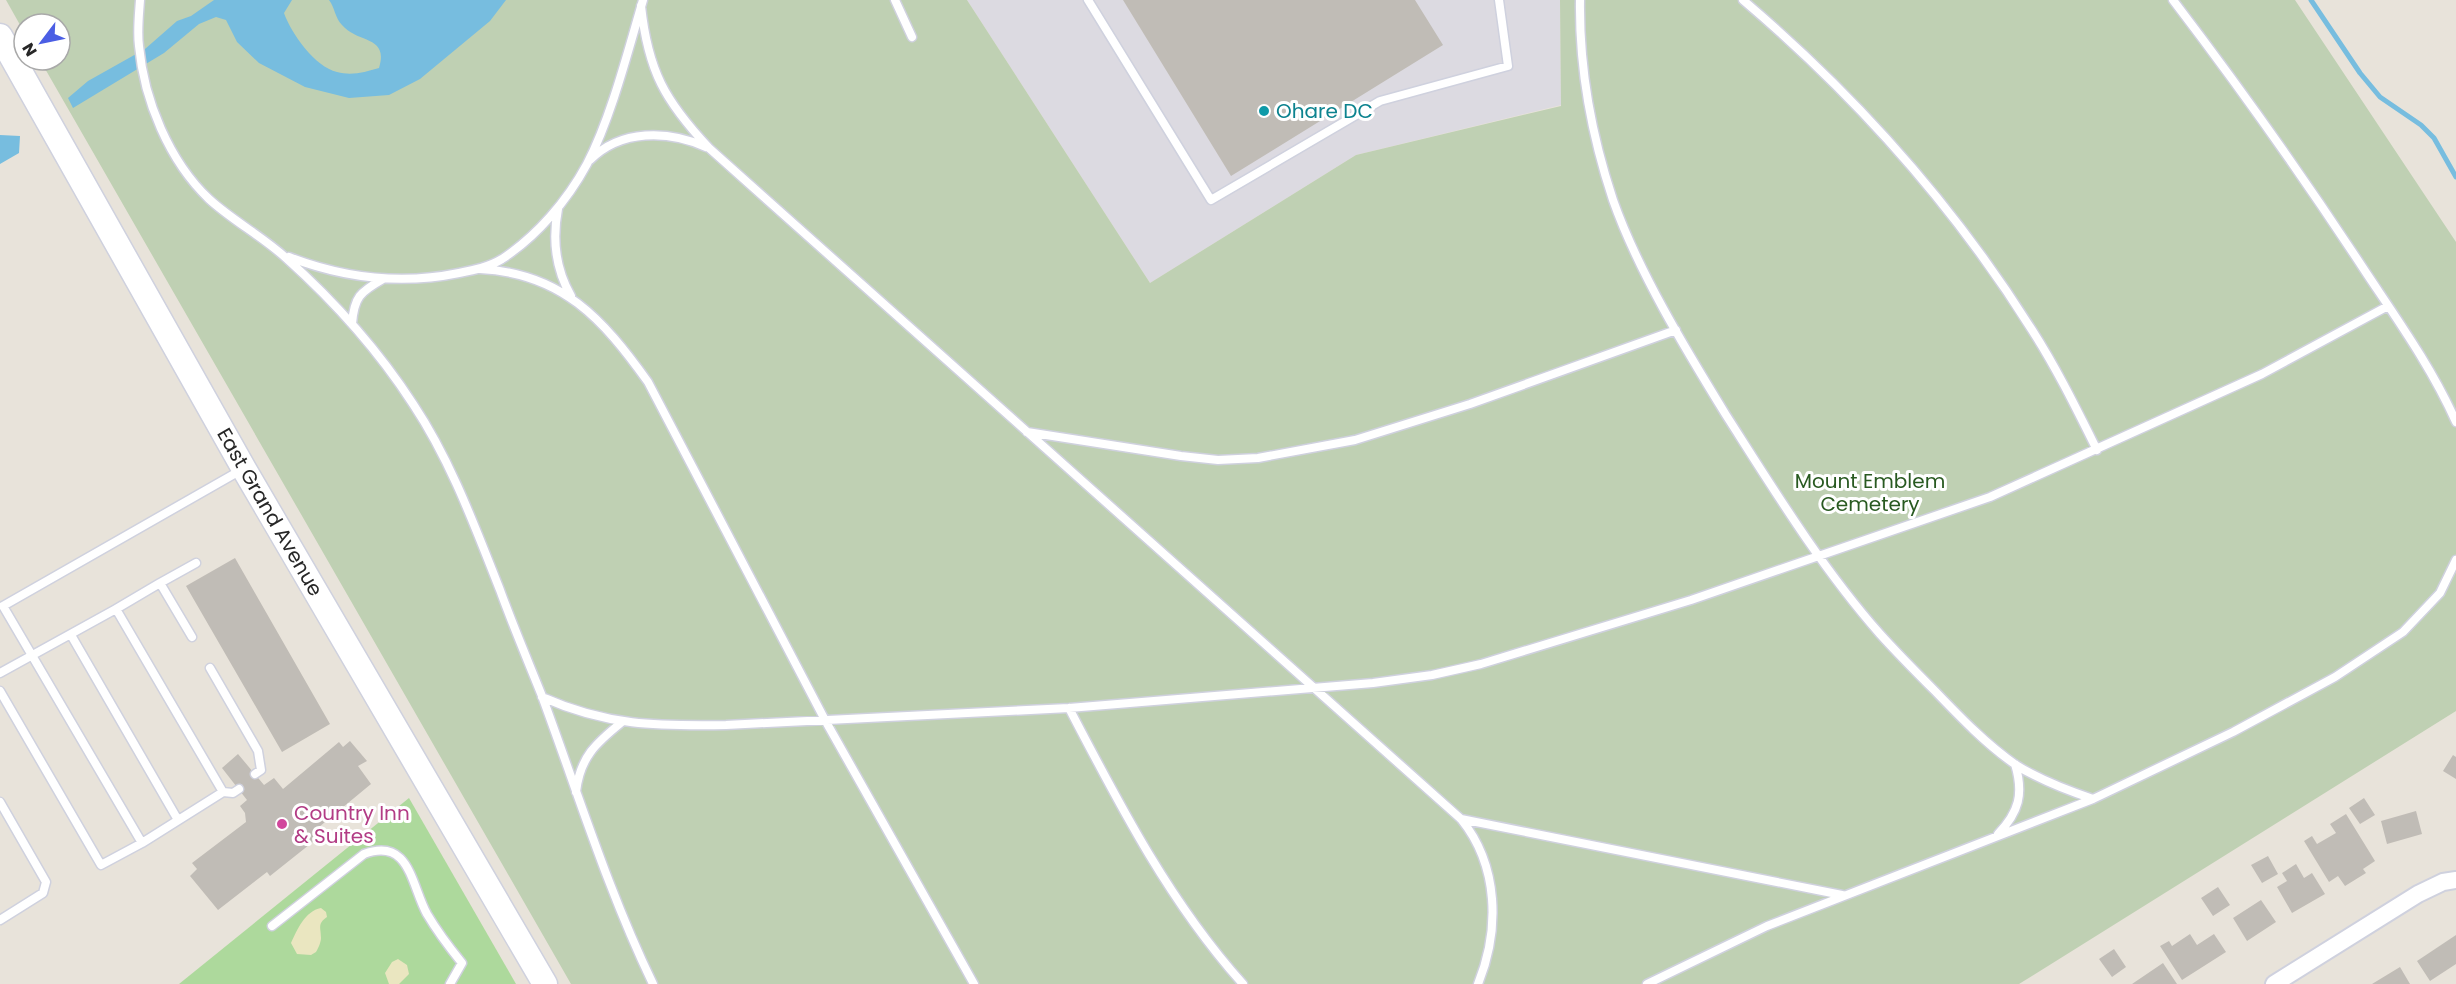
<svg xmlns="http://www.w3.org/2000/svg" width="2456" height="984" font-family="Poppins,sans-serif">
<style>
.industrial{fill:#dcdae1}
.green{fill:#add99c}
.sand{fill:#eae6c0}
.cemetery{fill:#bfd0b3}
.water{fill:#77bddf}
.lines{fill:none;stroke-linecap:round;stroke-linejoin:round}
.stream{stroke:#77bddf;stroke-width:5}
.building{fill:#c0bcb6}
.lane-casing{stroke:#cfd1de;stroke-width:11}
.street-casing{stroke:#cfd1de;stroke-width:20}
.secondary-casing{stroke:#cfd1de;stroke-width:27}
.lane{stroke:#fff;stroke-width:8}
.street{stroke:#fff;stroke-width:16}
.secondary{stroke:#fff;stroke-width:24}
.culture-dot{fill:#0f9aa8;stroke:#fff;stroke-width:2}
.hotel-dot{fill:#d1479c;stroke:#fff;stroke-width:2}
.labels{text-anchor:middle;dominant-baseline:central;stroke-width:6;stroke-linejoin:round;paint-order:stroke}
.culture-label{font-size:20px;fill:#0d838f;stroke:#fff;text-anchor:start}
.park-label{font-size:20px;fill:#295a21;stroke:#fff}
.street-label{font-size:20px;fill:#272727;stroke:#fff}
.hotel-label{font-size:20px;fill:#b23c85;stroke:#fff;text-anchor:start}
</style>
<rect width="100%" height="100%" fill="#e8e3da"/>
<path class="industrial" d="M967,0H1560L1561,105L1356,155L1150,283Z"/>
<path class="green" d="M409,798L516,984H179Z"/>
<path class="sand" d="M321,908L326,912L327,917C317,924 321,927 321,938C321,942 318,949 316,952L311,955L297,954L291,943C297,930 305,911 321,908Z
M398,959L407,965L409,974L399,984H389L385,973L392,962Z"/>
<path class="cemetery" d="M6,0H967L1150,283L1356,155L1561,106L1560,0H2295L2456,242V711L2019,984H571L40,60H60V24H24V32Z"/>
<path class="water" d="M214,0H292L284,13C291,33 315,67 337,72C352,76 365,72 379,68C389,35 358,44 342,25C335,18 335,8 329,0H506L490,21L420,79L389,95L349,98L305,87L259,63L237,42L226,20L216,17L199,24L164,53L73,108L68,98L88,81L145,49L177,21L191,16Z
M0,135L20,136L19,153L0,164Z"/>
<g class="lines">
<path class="stream" d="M2311,0L2360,73L2380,97L2421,125L2434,138L2456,177"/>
</g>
<path class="building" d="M1123,0H1415L1443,45L1231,176Z
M235,558L330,724L282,752L186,586Z
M350,741L367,761L358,766L371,784L319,827L324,833L270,876L267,872L218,910L190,876L197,869L192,863L246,822L245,813L240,806L247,800L222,768L238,754L264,785L274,778L283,789L339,742L343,747Z
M2453,755L2456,757V779L2443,771Z
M2364,798L2375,815L2360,824L2349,808Z
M2416,811L2422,834L2387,844L2381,821Z
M2346,814L2375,861L2363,869L2366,873L2345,886L2338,876L2329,882L2304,841L2312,836L2317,844L2336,833L2330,824Z
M2268,856L2278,874L2262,883L2251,865Z
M2296,864L2304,878L2312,873L2325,894L2292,913L2277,887L2287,881L2282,873Z
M2218,887L2230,905L2213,916L2201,898Z
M2261,900L2276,922L2247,941L2233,918Z
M2190,934L2197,945L2214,934L2226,952L2182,980L2160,946L2169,941L2172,946Z
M2456,935V964L2430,981L2417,961Z
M2114,949L2126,967L2112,977L2099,959Z
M2163,963L2177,984H2132Z
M2400,967L2410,984H2372Z"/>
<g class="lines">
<defs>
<path id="lane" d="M140,0C139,15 137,31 139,46C144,100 169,161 209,199C233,221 262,236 286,258C334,301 378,350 413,404C451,461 475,527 500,590C513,626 528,661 542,696C578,793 608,891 653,984
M895,0L912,37
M1088,0L1211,200L1380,101L1508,66L1499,0
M1580,0C1579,69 1591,134 1613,200C1638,271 1686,350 1726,415C1774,490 1821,567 1880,634C1898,654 1917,673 1935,691C1960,717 1987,745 2016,765C2040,780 2066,790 2093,799
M1743,0C1855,95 1954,206 2032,330C2057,369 2077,410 2097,450
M2173,0C2241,89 2306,181 2367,274C2399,322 2433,370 2456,422
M641,6C648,71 665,101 709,148L1461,819C1499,866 1500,930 1478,984
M590,160C621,129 668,130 706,147
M558,209C552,240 555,268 571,296
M289,257C344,278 401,285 459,273C474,270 489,267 502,259C537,236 567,201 587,164C611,118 628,51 643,0
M480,269C562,273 603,319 648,382L825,720L974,984
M352,324C354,297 360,292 383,279
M1027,432L1181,456L1218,460L1258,458L1355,440L1470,404L1676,330
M160,583L196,563
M116,609L160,583L192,637
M71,635L178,820
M210,668L258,751L261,770L255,774
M0,673L116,609L223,792L142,843L101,865L0,691
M542,697C607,726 656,726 726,725L1069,708L1373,683L1432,675L1481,664L1691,600L1990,497L2262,374L2388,306
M1069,708C1119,804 1170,903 1243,984
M223,792L233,793L239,789
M576,792C580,757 596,743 622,722
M0,802L46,882L43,893L0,920
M1461,819L1842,895
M1998,834C2019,812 2024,794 2015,764
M142,843L3,606L243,469
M272,926L364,854C410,837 411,885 427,914C437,931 449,947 462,963L450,984
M1647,984L1767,926L2093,799L2233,732L2335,677L2403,632L2440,593L2456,560"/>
<path id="street" d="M2274,984L2418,894L2443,882L2456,880"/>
<path id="secondary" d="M0,36L244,469L545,984"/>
</defs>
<use href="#lane" class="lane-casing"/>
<use href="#street" class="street-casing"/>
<use href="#secondary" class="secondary-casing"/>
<use href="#lane" class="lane"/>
<use href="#street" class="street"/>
<use href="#secondary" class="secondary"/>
</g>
<circle class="culture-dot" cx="1264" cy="111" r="6"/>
<circle class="hotel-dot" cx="282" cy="824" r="6"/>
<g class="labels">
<g class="culture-label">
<text x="1276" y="111">Ohare DC</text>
</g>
<g class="park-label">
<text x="1870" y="481">Mount Emblem<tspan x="1870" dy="23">Cemetery</tspan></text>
</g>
<g class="street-label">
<text transform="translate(270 512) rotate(60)">East Grand Avenue</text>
</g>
<g class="hotel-label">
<text x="294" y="813">Country Inn<tspan x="294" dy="23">&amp; Suites</tspan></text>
</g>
</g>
<g transform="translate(42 42) rotate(238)"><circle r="28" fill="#ffffff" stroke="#a9a9a9" stroke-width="1.5"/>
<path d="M0-4.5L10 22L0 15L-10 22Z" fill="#4b5ee4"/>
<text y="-9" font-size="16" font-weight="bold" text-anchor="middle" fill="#272727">N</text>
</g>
</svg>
